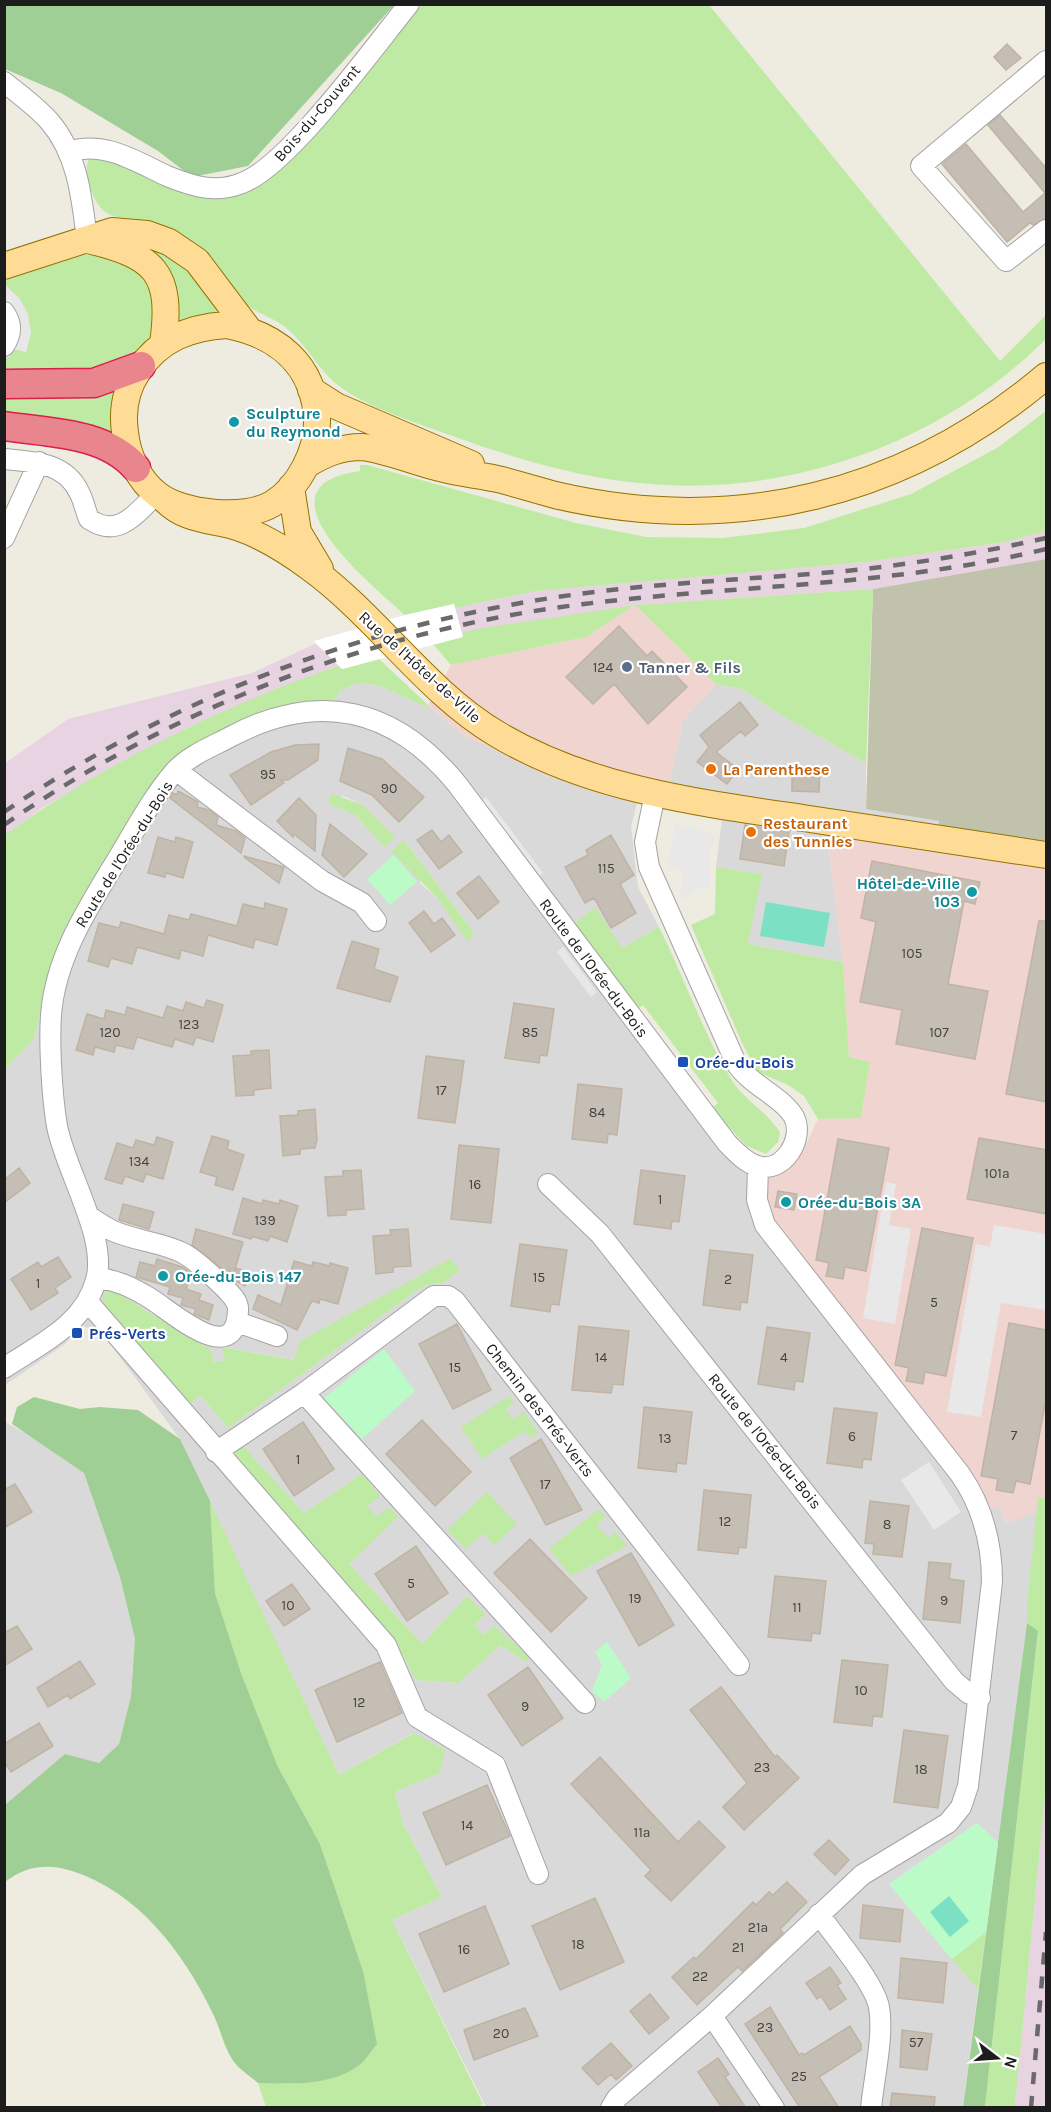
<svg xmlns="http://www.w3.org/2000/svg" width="1051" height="2112" font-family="Karla,sans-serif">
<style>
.residential{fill:#dad9d9;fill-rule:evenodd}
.commercial{fill:#f0d4cf}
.industrial{fill:#e7d3e1}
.construction{fill:#c0c2ac}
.grass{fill:#bfeaa4}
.forest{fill:#9fcf94}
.park{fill:#bbfbc7}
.pitch{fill:#7be0c4}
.parking{fill:#e8e8e8}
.pier{fill:#fff}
.building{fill:#c5beb4;stroke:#c0b3a3;stroke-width:1.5}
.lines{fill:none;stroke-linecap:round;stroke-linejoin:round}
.minor-casing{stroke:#a3a3a3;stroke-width:22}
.major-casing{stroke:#947200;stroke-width:28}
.highway-casing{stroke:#dc1e4b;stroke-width:31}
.minor{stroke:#fff;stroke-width:20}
.major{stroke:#ffdc95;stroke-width:26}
.highway{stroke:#e9858d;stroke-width:28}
.rail{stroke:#6a6a6a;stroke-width:4.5;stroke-dasharray:12 12;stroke-linecap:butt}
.culture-dot{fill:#0f9aa8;stroke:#fff;stroke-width:2}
.service-dot{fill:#5c6f8a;stroke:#fff;stroke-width:2}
.food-dot{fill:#e8710a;stroke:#fff;stroke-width:2}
.transit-dot{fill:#1a4fb4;stroke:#fff;stroke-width:2}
.labels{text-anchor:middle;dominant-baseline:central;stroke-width:4.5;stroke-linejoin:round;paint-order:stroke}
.number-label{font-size:14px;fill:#464442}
.street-label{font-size:16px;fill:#1c1c1c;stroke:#fff}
.culture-label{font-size:16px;font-weight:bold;fill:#0d838f;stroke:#fff;text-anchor:start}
.service-label{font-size:16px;font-weight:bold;fill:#4e5e75;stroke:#fff;text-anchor:start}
.food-label{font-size:16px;font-weight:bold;fill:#c56008;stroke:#fff;text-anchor:start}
.transit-label{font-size:16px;font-weight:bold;fill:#164399;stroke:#fff;text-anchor:start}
</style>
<rect width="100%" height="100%" fill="#eeebe1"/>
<path class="residential" d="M357,683L378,685L426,707L428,705L461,734L600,794L637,803L631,827L638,887L659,927L622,948L573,925L728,1155L765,1169L999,1505L1006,1523L1037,1512L1027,1602V1623L998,1843L977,1823L889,1884L978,1990L963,2107H486L392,1920L442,1897L403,1824L395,1792L440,1773L413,1733L339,1775L180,1439L106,1338L82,1325L65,1344L5,1385V1069L34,1039L54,958L94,880L191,747L263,710L310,701H335L339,691ZM341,795L363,805L383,846L355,815ZM404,840L475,934L467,940L439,900L421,884ZM450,1260L460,1270L443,1283L432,1284L420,1288L228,1428L200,1395L185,1409L114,1291L206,1347H210L214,1362L225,1360L223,1347L295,1360ZM514,1403L506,1409L512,1420L538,1433L461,1427ZM243,1447L304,1513L367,1507L376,1518L349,1564L422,1644L467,1596L475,1625L483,1635L495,1626L529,1658L527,1662L500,1645L459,1683L416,1680L402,1654L229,1458ZM606,1517L597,1525L608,1539L550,1549Z
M716,684L742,689L776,712L866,763V809L939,821L938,828L827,833L843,962L748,944L761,874L716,867L722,819L664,809L683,720Z
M5,1422L46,1445L84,1472L120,1577L135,1639L131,1696L119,1744L99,1763L5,1805Z"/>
<path class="commercial" d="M635,605L716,684L683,720L664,809L600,794L546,776L461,734L428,705L451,665L586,637Z
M827,832L1046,860V1498L1038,1497L1037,1512L1006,1523L999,1506L988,1510L768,1222L765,1169L803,1151L818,1119L861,1118L870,1062L849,1058L843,962Z"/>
<path class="industrial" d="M1046,531V559L873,589L635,605L462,633L455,608L536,591L866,562L1005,542Z
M315,644L341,665L279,688L187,728L45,806L5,835L4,764L68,719L252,673Z
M1046,1785L1045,2107L1015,2108Z"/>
<path class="construction" d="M1046,559V844L938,828L939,821L866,809L873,589Z"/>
<path class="grass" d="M422,5H709L1000,361L1046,315V339C944,441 794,496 650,484C584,479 520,460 458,438C423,425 367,408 339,386C317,369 305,341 281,324C266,314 251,312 239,297C225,280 219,261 201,248C188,238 173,230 157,224C123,212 104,229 90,187C86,177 85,169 89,159L104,154L205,198L254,189Z
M138,237L188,260L226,316L175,326Z
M96,252L132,261L156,286C155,300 157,319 153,332C143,361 91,374 65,375C45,375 25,369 5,368V358L9,357L14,349L26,352C34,321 28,307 5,285V281L29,268Z
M120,392L118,435L5,416L4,394L70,395Z
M1046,411V531L1005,542L866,562L536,591L455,608L454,604L405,615C372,585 249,486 360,471V465H367L576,523L646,537L723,538L804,528L911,494L997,448Z
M873,589L866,763L776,712L742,689L716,684L635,605L586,637L451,665L433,644L463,637L462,633L476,629L635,605Z
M379,659L428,705L426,707L378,685L357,683L339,691L335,701H310L263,710L191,747L94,880L54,958L34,1039L5,1069V835C102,764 227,704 341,665L343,669Z
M330,793L363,805L395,837L384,847L355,815L329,804Z
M404,840L475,934L467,941L439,900L391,851Z
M716,867L762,874L748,944L843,962L849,1057L870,1062L861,1118L818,1119L804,1096L788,1085L758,1072L743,1045L691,925L715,914Z
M595,907L622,948L659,927C684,977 702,1031 731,1079C742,1098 774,1118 780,1133L778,1142L766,1154L747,1146L711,1109L718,1103L643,1005L633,1012L573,925Z
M450,1259L460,1270L443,1283L432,1284L420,1288L228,1428L200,1395L185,1409L106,1311L102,1294L114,1291L206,1347H210L214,1362L225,1360L222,1347L294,1360L300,1341Z
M510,1396L514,1403L506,1409L512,1419L524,1412L538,1433L530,1438L525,1431L482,1459L461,1427Z
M243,1446L304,1513L362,1474L380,1496L367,1506L377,1517L389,1507L398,1517L349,1564L422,1644L467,1596L485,1614L475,1625L483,1635L495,1626L530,1658L527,1662L500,1645L459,1683L416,1680L402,1654L229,1458Z
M487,1492L517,1524L494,1545L483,1533L466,1549L447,1530Z
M1038,1497L1046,1498V1785L1015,2107L985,2108L1038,1632L1027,1623V1602Z
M210,1501L339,1775L414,1733L445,1750L440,1773L395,1792L403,1824L442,1897L392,1920L483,2104L478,2107H266L258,2083L295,2084L363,1971L320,1844L278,1767L241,1673L215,1593Z
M599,1509L606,1517L597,1525L608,1538L615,1532L627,1546L571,1576L549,1549Z
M986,1932L978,1990L952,1959Z"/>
<path class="forest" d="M4,5H394L248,166L192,177L158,151L61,93L5,69Z
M34,1397L80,1409L100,1407L138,1410L180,1439L210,1501L215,1593L241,1673L278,1767L320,1844L363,1971L377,2044C371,2051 365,2061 358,2066C330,2086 292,2084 258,2083C250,2076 237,2068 232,2059C223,2045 220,2027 212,2012C184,1953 137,1891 72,1871C47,1863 25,1866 5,1882V1805L65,1754L99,1763L119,1744L131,1696L135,1639L120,1577L84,1473L12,1424L17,1407Z
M1027,1623L1038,1631L985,2107L963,2108Z"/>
<path class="park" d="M394,855L417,882L390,905L367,879Z
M384,1349L415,1391L362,1439L324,1398Z
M607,1642L631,1678L604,1702L592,1691L602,1665L595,1652Z
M977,1823L998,1843L986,1932L952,1959L889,1884Z"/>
<path class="pitch" d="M766,902L830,913L824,947L760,936Z
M949,1896L969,1921L950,1937L930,1912Z"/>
<path class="parking" d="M5,285L20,299L28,314L31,333L26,352L6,345Z
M486,797L543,873L538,877L481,801Z
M676,824L716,835L709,858V888L697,889L680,900L682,869L669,867L668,857Z
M563,947L597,992L591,997L557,952Z
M886,1182L896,1184L889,1225L911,1229L895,1324L863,1318Z
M994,1225L1046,1234V1310L1001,1303L981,1417L947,1412L976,1244L990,1247Z
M929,1462L961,1512L934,1530L901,1480Z"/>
<path class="pier" d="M454,604L463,637L342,669L314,641L405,615Z"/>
<path class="building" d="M1007,44L1021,58L1006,70L994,57Z
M1000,115L1047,169V218L1033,225L1030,223L1007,242L942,164L966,144L1023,212L1045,193L988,125Z
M619,626L647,656L652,651L687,687L648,724L614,684L593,704L566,677Z
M740,702L758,725L745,736L741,731L716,752L738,769L727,784L697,762L709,747L700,735Z
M319,744L318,760L288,780H281L284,783L251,805L230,775L271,752L295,745Z
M348,748L382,759L424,797L399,822L372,795L340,781Z
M792,768L820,769L819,792L792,791Z
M178,791L198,802L197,807L209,810L218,817L216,825L236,831L245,838L241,853L170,798L173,793L177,795Z
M299,798L316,815L315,851L294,834L293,837L277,821Z
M330,824L367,854L344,877L322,855Z
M745,825L789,832L784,866L740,859Z
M432,830L441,842L449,835L462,852L439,869L417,840Z
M611,835L634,875L620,884L636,913L611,928L594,898L585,903L565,867L588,855L586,850Z
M158,837L175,842L176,837L193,842L183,878L166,873L165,877L148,873Z
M244,856L284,867L279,883L244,857Z
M872,861L980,882L975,904L964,901L948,984L988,991L975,1059L896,1044L902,1010L860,1002L876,922L861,918Z
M479,876L499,902L478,919L457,893Z
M265,903L287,909L277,945L255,939L253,948L208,935L203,956L181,950L179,959L137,947L132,964L111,958L108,967L88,961L99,923L119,928L121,922L164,934L169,915L189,920L191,914L237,926L243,904L264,909Z
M424,911L434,924L442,918L455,935L431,952L409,923Z
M1039,921H1047V1102L1006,1094Z
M352,941L379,949L374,969L398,977L390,1002L337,988Z
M207,1000L223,1005L213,1042L196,1037L193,1045L175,1039L172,1047L137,1037L133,1049L116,1045L114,1052L95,1047L93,1055L76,1050L87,1014L104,1019L106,1010L125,1015L127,1007L163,1018L167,1006L183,1011L186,1002L204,1008Z
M514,1003L554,1009L547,1056L540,1055L539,1063L505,1058Z
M269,1050L271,1088L254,1090V1095L236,1096L233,1056L251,1055V1051Z
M426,1056L464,1061L455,1123L418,1118Z
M578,1084L622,1089L617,1135L608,1134L607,1143L572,1139Z
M315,1109L317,1140L315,1148L300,1149V1154L283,1156L280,1116L298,1115V1111Z
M212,1136L229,1141L227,1149L244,1155L233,1190L215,1185L217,1177L200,1172Z
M157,1137L173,1142L163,1179L146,1174L143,1182L125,1176L122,1184L105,1179L117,1143L133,1148L136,1140L154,1145Z
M979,1138L1047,1150V1214L967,1199Z
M838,1139L889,1148L866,1271L845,1267L843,1279L826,1276L829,1263L816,1260Z
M459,1145L499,1149L491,1223L451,1219Z
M19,1168L30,1183L4,1203V1180Z
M361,1170L364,1209L346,1210V1215L328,1216L325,1177L343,1176V1171Z
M641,1170L685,1176L679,1222L672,1221L671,1229L634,1224Z
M778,1191L797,1194L794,1210L775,1207Z
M243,1198L262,1204L263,1200L279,1204L280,1200L298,1206L287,1242L270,1236L268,1241L251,1236V1239L233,1234Z
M123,1204L154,1212L149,1229L119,1220Z
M922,1228L973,1238L946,1376L925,1372L923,1384L906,1381L909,1368L895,1365Z
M196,1229L243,1242L234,1273L224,1270L192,1245Z
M408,1229L411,1266L393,1267V1272L376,1274L373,1236L391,1235L390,1230Z
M520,1244L567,1250L559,1305L551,1304L550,1312L511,1306Z
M710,1250L753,1255L747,1303L741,1302L740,1310L703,1305Z
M58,1257L71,1277L55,1288L58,1293L31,1310L11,1279L38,1262L41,1267Z
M157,1259L182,1267L191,1273L186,1289L201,1294L199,1300L213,1305L209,1320L194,1314L196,1309L181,1305L183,1298L168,1294L170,1287L136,1277L140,1262L155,1266Z
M294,1261L312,1266L313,1262L330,1266V1263L348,1268L338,1304L320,1299L319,1303L312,1301L297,1330L253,1309L258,1295L281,1305Z
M235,1268L249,1272L245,1286L232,1279Z
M1009,1323L1047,1330V1394L1030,1484L1016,1481L1013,1493L996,1490L998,1479L981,1476Z
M457,1324L491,1390L453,1409L419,1344Z
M579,1326L629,1331L623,1385L613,1384L611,1393L572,1390Z
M767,1327L810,1333L803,1382L795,1381L794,1390L758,1384Z
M644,1407L692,1412L686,1464L677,1463L676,1472L638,1468Z
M834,1408L877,1413L871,1460L863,1459L862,1468L827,1463Z
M422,1420L471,1472L435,1506L386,1454Z
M303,1422L334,1469L294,1496L263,1449Z
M541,1439L582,1510L546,1525L510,1458Z
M15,1484L32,1512L4,1528V1490Z
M704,1490L751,1495L746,1548L739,1547L738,1554L698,1550Z
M870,1501L909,1506L902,1557L873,1554L874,1544L865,1543Z
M530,1539L587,1598L551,1632L494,1573Z
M416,1546L448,1593L407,1621L375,1574Z
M631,1553L674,1625L639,1646L597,1571Z
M929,1562L951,1564L949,1579L964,1581L960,1623L923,1619Z
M775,1576L826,1581L820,1634L812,1633L811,1641L768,1637Z
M292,1584L310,1609L284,1626L266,1601Z
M17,1626L32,1649L4,1666V1633Z
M842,1660L888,1665L882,1717L873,1716L872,1726L834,1722Z
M80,1661L95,1684L70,1699L68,1695L48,1707L37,1688Z
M380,1662L402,1713L337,1742L315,1690Z
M528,1667L563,1718L522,1746L488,1695Z
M721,1687L775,1757L777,1755L799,1778L744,1830L723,1807L747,1783L690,1710Z
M39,1723L53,1746L11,1772L4,1761V1744Z
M904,1730L948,1736L938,1808L894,1802Z
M600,1757L678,1842L699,1821L725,1847L671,1901L645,1876L651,1870L571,1784Z
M487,1785L510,1836L446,1865L423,1813Z
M829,1840L849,1860L835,1875L814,1854Z
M787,1882L807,1902L780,1929L783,1933L742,1971L738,1967L697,2005L672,1977L694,1957L696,1959L753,1902L756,1905L769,1892L773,1895Z
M595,1898L624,1962L560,1990L532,1926Z
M863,1905L903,1910L900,1942L860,1938Z
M485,1906L509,1964L444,1992L419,1934Z
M901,1958L947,1963L943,2003L898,1998Z
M830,1967L841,1983L837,1985L846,1999L830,2010L821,1996L817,1999L806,1983Z
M650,1994L669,2018L649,2034L630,2011Z
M770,2007L799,2055L802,2053L804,2055L850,2026L861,2044V2050L819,2077L839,2108H800L745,2024Z
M525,2008L538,2036L474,2060L464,2030Z
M902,2030L932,2034L927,2070L900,2067Z
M611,2043L632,2066L616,2080L611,2074L598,2085L582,2068Z
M718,2058L729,2074L725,2077L746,2108H722L698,2072Z
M892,2093L935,2097L934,2108H890Z"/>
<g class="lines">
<defs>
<path id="minor" d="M1046,61L921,166L1006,261L1046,230
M4,82C20,95 37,107 50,122C78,155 82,199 87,240
M68,152C104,140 135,161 167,176C192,186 215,194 242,183C288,166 374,47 409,4
M4,312C12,323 12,334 4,346
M4,459C33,462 65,462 79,492C84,501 85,510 89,519C118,539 136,514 156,494
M4,538L39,462
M176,770L322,881L362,903L376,921
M548,1184L600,1234L954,1681L968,1693L980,1698
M90,1217C97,1222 105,1227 113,1231C136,1241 161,1242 183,1253C199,1262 212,1276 225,1288C231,1295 239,1301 238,1311C235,1371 169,1309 148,1297C131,1287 117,1280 97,1278
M88,1302L386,1645L417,1717L495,1765L538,1874
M237,1322L277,1336
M4,1368C40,1344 84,1325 96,1280C108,1237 65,1170 57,1126C52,1097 49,1045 51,1015C55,961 84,914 112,868C132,836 150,800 175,771C190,755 211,747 230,737C318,690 394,707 457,784L727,1143C736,1152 745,1162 757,1166C783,1174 805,1139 794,1117C783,1097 751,1086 736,1063L649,867L645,842L655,794
M304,1393L585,1703
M216,1452L304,1393L434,1296H448L455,1301L739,1665
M819,1914C834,1936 874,1982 879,2007C884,2035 874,2078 871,2108
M712,2016L774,2108
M611,2108L617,2098L712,2016L862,1875L948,1823L961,1807L968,1786L992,1582C992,1542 983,1507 960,1474L765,1225L757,1200L758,1166"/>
<path id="major" d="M88,240C155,256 173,272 163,344
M4,266L112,231L147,234L169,242L197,261L249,330
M227,325C277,335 314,364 317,419C318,450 299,488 272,504C245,520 182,514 158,495C139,481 127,455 125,432C122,411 126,389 138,371C159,339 190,327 227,325Z
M311,390L336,406L471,464
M306,465C324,454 340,447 362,447C388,450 414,462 440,468C461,474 482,475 502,480C520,485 537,490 555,495C735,537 905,495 1046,376
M291,487L298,532L320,569
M165,500C186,521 210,519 237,527C264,536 286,550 309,567C377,616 425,691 497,734C589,789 699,803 803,818C884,831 965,843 1046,855"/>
<path id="highway" d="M4,384L94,383L141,366
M4,426C50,433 105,432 136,468"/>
</defs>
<use href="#minor" class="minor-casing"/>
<use href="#major" class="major-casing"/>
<use href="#highway" class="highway-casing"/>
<use href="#minor" class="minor"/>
<use href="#major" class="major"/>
<use href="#highway" class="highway"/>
<path class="rail" d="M4,812C175,696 374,621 579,594C668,582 757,579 846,571C914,564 980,553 1046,538
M4,825C175,706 378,629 584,604C738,585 894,586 1046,549
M1031,2108L1046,1932"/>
</g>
<g class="culture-dot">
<circle cx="234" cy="422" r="6"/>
<circle cx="972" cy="892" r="6"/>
<circle cx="786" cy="1202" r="6"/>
<circle cx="163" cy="1276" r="6"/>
</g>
<circle class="service-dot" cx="627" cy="667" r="6"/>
<g class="food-dot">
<circle cx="711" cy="769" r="6"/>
<circle cx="751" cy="832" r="6"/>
</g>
<g class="transit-dot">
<rect x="677" y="1056" width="12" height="12" rx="3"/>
<rect x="71" y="1327" width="12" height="12" rx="3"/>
</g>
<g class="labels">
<g class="number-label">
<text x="603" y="667">124</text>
<text x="268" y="774">95</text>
<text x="389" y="788">90</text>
<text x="606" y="868">115</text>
<text x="912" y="953">105</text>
<text x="189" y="1024">123</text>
<text x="110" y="1032">120</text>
<text x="530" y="1032">85</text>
<text x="939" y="1032">107</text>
<text x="441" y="1090">17</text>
<text x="597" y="1112">84</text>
<text x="139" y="1161">134</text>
<text x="997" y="1173">101a</text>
<text x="475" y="1184">16</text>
<text x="660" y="1199">1</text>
<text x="265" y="1220">139</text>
<text x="539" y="1277">15</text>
<text x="728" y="1279">2</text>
<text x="38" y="1283">1</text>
<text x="934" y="1302">5</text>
<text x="601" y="1357">14</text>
<text x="784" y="1357">4</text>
<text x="455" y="1367">15</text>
<text x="1014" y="1435">7</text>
<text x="852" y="1436">6</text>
<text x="665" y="1438">13</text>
<text x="298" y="1459">1</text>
<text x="545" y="1484">17</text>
<text x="725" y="1521">12</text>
<text x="887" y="1524">8</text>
<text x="411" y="1583">5</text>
<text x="635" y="1598">19</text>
<text x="944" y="1600">9</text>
<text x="288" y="1605">10</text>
<text x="797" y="1607">11</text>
<text x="861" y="1690">10</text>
<text x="359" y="1702">12</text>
<text x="525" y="1706">9</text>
<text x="762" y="1767">23</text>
<text x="921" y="1769">18</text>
<text x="467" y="1825">14</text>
<text x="642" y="1832">11a</text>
<text x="758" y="1927">21a</text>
<text x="578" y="1944">18</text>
<text x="738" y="1947">21</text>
<text x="464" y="1949">16</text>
<text x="700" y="1976">22</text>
<text x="765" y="2027">23</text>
<text x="501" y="2033">20</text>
<text x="916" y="2042">57</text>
<text x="799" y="2076">25</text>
</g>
<g class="street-label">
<text transform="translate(317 113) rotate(-49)">Bois-du-Couvent</text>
<text transform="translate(420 667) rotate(42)">Rue de l'Hôtel-de-Ville</text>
<text transform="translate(124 854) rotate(-58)">Route de l'Orée-du-Bois</text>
<text transform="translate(594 968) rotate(53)">Route de l'Orée-du-Bois</text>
<text transform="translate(540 1410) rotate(52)">Chemin des Prés-Verts</text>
<text transform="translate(765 1441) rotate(51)">Route de l'Orée-du-Bois</text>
</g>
<g class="culture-label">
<text x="246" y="413">Sculpture<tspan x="246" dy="18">du Reymond</tspan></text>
<text x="960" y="883" text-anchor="end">Hôtel-de-Ville<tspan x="960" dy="18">103</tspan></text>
<text x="798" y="1202">Orée-du-Bois 3A</text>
<text x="175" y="1276">Orée-du-Bois 147</text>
</g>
<g class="service-label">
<text x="639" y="667">Tanner &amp; Fils</text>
</g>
<g class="food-label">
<text x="723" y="769">La Parenthese</text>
<text x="763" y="823">Restaurant<tspan x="763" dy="18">des Tunnles</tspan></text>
</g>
<g class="transit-label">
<text x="695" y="1062">Orée-du-Bois</text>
<text x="89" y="1333">Prés-Verts</text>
</g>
</g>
<rect width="1051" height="2112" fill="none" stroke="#1c1c1c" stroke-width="12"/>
<g transform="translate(997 2058) rotate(107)" stroke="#ffffff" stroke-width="4.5" paint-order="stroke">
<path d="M0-4.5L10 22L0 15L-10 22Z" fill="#1c1c1c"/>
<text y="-9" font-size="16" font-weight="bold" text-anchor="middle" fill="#1c1c1c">N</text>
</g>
</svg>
